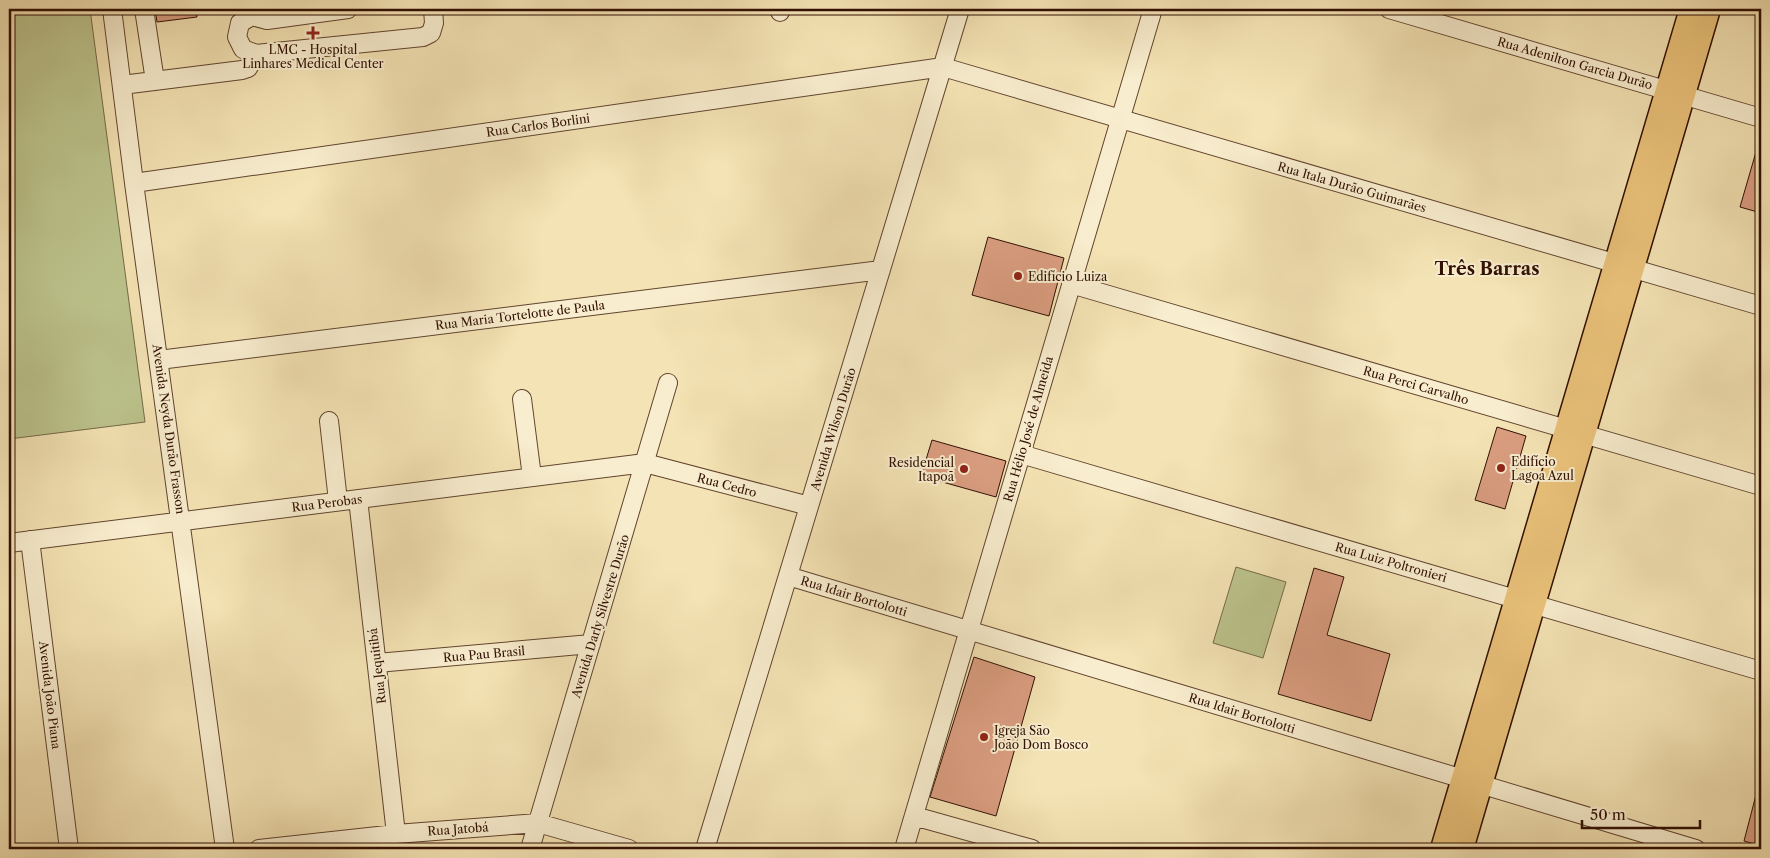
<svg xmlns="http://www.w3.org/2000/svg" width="1770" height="858" font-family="'Libre Caslon Text',serif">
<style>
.green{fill:#bcc38c;stroke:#766947}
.building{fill:#da9d80;stroke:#300f02}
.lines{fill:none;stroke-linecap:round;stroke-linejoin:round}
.minor-casing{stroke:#61442e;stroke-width:20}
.major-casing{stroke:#300f02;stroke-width:25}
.minor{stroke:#f8edce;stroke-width:18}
.major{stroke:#eac27a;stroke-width:22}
.poi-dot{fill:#8f2418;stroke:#f8edce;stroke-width:2}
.labels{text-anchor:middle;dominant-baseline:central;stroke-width:4;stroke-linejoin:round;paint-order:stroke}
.poi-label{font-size:12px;fill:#300f02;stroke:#f8edce;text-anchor:start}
.street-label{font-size:12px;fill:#300f02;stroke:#f8edce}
.district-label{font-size:18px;font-weight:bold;fill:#300f02;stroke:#f8edce}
</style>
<rect width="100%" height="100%" fill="#f4e3b4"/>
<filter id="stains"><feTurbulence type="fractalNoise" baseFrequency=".004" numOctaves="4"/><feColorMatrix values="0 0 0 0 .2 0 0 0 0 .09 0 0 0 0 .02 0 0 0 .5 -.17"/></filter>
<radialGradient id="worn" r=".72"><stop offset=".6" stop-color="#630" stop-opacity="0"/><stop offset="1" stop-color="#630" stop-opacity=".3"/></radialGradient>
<path class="green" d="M9,9H90L145,422L9,439Z
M1236,567L1286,582L1263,658L1213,643Z"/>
<path class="building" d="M155,9H196L197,17L157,22Z
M1758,145H1761V213L1740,207Z
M988,237L1064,258L1049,316L972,295Z
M1497,427L1526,436L1505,509L1475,500Z
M932,440L1006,461L996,497L921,476Z
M1314,568L1344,577L1327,635L1390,654L1371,721L1278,694Z
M974,657L1035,677L996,816L930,797Z
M1757,791L1761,792V846L1744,841Z"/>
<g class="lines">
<defs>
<path id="minor" d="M112,9L134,183L225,849
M144,9L155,81
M348,9L267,20L252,16L240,23L237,37L243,49L256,54L423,37L431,33L434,23L433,9
M780,9V12
M1389,9L1761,118
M122,85L242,70L248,68L256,54
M134,183L943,67L1761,306
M1071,284L1761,486
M159,360L881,270
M522,399L532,477
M329,421L338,501
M1021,454L1761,671
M358,499L396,834
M30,540L69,849
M9,543L645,463L809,506
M788,576L1696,849
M377,663L591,644
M914,816L1032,849
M259,849L396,834L538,823L629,849
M530,849L668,383
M705,849L960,9
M904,849L1153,9"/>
<path id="major" d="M1442,849L1691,9
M1462,849L1709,9"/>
</defs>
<use href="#minor" class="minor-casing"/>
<use href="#major" class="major-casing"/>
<use href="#minor" class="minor"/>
<use href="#major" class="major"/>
</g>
<g class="poi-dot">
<path d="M310.5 25.5h5v5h5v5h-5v5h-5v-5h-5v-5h5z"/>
<circle cx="1018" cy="276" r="5"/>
<circle cx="1501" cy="468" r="5"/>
<circle cx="964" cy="469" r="5"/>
<circle cx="984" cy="737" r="5"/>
</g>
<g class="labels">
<g class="poi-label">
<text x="313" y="49" text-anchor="middle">LMC - Hospital<tspan x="313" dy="14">Linhares Medical Center</tspan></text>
<text x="1028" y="276">Edifício Luiza</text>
<text x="1511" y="461">Edifício<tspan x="1511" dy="14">Lagoa Azul</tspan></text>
<text x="954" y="462" text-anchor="end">Residencial<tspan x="954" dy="14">Itapoã</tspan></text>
<text x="994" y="730">Igreja São<tspan x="994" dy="14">João Dom Bosco</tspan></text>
</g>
<g class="street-label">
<text transform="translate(1575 63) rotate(16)">Rua Adenilton Garcia Durão</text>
<text transform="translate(538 125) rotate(-8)">Rua Carlos Borlini</text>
<text transform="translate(1352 187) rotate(16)">Rua Itala Durão Guimarães</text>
<text transform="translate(520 315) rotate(-7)">Rua Maria Tortelotte de Paula</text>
<text transform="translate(1416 385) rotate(16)">Rua Perci Carvalho</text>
<text transform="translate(169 429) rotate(82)">Avenida Neyda Durão Frasson</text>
<text transform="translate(833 429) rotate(-73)">Avenida Wilson Durão</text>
<text transform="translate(1028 429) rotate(-74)">Rua Hélio José de Almeida</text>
<text transform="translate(727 485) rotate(15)">Rua Cedro</text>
<text transform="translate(327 503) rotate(-7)">Rua Perobas</text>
<text transform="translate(1391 562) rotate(16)">Rua Luiz Poltronieri</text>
<text transform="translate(854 596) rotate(17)">Rua Idair Bortolotti</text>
<text transform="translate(600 616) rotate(-73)">Avenida Darly Silvestre Durão</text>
<text transform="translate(484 654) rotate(-5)">Rua Pau Brasil</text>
<text transform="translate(377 666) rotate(-97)">Rua Jequitibá</text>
<text transform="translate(50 695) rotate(83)">Avenida João Piana</text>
<text transform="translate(1242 713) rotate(17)">Rua Idair Bortolotti</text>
<text transform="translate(458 829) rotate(-4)">Rua Jatobá</text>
</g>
<g class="district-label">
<text x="1487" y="269">Três Barras</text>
</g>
</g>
<rect width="1770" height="858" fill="none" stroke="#f4e3b4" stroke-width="30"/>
<rect x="10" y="10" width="1750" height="838" fill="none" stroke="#300f02" stroke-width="2.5"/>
<rect x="15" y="15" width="1740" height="828" fill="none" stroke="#300f02"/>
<path d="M1582 820v8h118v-8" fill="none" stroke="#300f02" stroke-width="2.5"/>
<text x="1590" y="820" font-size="15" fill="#300f02" stroke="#f8edce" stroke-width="4" paint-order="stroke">50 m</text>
<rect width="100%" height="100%" filter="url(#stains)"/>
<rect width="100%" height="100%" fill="url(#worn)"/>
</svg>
